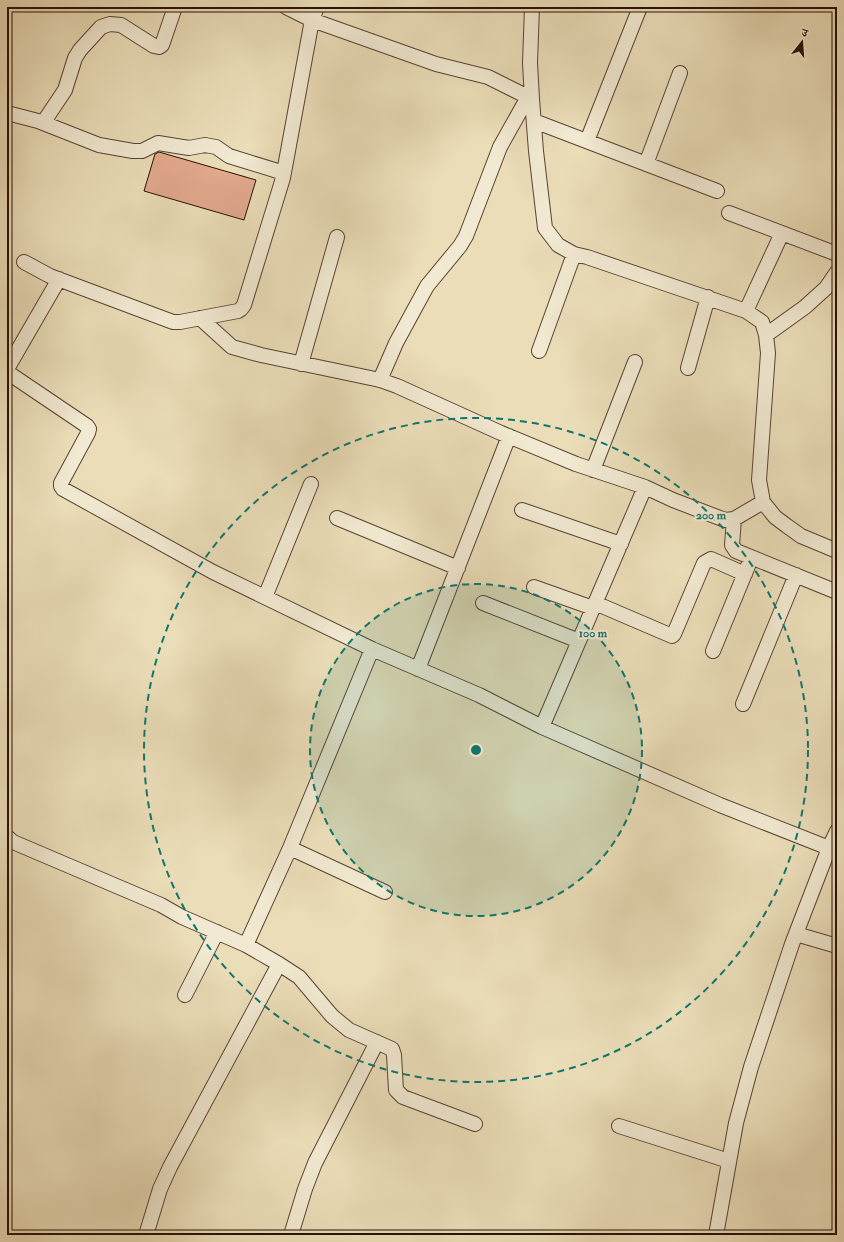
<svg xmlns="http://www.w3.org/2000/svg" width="844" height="1242" font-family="'IM FELL Double Pica','Noto Serif Devanagari',serif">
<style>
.building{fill:#e2a98d;stroke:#291007}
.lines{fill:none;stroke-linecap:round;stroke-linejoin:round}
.minor-casing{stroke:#594333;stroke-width:16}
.minor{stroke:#f1e9d1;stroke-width:14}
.ring{fill:none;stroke:#0f766e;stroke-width:2;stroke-dasharray:7 5}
.centre{fill:#0f766e;stroke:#f1e9d1;stroke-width:2}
.ring-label{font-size:12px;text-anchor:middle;font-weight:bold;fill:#0f766e;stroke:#f1e9d1;stroke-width:4;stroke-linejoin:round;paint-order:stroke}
</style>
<rect width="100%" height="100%" fill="#eaddb8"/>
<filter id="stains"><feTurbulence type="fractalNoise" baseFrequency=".005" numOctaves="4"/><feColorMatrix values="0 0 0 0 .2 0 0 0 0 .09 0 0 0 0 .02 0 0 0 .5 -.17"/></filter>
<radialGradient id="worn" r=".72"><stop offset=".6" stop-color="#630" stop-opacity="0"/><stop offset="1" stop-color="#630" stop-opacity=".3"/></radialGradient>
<path class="building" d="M159,152L256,180L244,220L144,191L155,154Z"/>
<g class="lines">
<defs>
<path id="minor" d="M286,7L312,20L436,64L488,77L532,99
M532,7L530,63L532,99L536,151L545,228L558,245L574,254L587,257L746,311L762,322L766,335L768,353L759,480L763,502L775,517L787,526L801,536L837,551
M7,113L38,121L99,145L133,151H142L158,143L189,148L205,145L216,147L229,156L284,173
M534,121L717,191
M43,123L65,90L75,58L80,50L101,27L110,24L121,25L154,46L159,47L162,45L175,7
M587,141L640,7
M646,164L680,73
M729,213L837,254
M24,262L50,276L173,322H180L238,311L241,309L244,305L283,178L312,20L317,7
M746,311L782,233
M200,318L232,347L261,355L380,380L397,386L501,433L576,464L645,487L673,500L725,520L734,519L763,502
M766,335L805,307L826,288L837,272
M539,351L574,254
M301,364L337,237
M688,368L708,297
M7,369L59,279
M7,372L87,426L89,429L88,433L61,483V486L63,489L213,572L372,649L479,695L542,727L720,805L829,848
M380,380L396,343L427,286L460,246L466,236L500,147L528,97
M593,470L635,362
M522,510L621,544
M337,518L458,568
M734,519L732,545L736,551L837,592
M534,587L593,608
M265,597L311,484
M483,603L579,641
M595,603L672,636L674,634L704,563L711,559L745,574
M713,651L748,566
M418,669L509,436
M743,704L796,575
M542,727L645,487
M7,837L13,842L161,905L182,917L246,945L279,964L299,977L332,1016L349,1030L392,1049L394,1055L396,1090L403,1097L475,1124
M290,848L385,892
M796,934L837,946
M246,945L290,848L372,649
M185,995L217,932
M619,1126L729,1161
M146,1235L160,1189L170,1167L279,964
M291,1235L305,1189L315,1163L377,1042
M716,1235L736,1123L751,1067L792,944L829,848L837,831"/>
</defs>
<use href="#minor" class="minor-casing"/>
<use href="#minor" class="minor"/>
</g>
<circle cx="476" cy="750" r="166" fill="#0f766e" fill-opacity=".12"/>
<g class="ring">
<circle cx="476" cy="750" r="166"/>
<circle cx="476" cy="750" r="332"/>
</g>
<circle cx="476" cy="750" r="6" class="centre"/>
<g class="ring-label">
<text x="711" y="519">200 m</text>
<text x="593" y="637">100 m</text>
</g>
<rect width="844" height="1242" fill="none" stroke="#eaddb8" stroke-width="24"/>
<rect x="8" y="8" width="828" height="1226" fill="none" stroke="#291007" stroke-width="2"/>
<rect x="12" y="12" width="820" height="1218" fill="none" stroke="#291007"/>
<g transform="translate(802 42) rotate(17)" stroke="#f1e9d1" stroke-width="3" paint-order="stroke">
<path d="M0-3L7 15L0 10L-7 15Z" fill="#291007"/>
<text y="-6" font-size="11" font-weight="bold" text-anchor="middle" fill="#291007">उ</text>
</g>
<rect width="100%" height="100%" filter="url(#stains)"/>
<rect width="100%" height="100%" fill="url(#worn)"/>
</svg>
